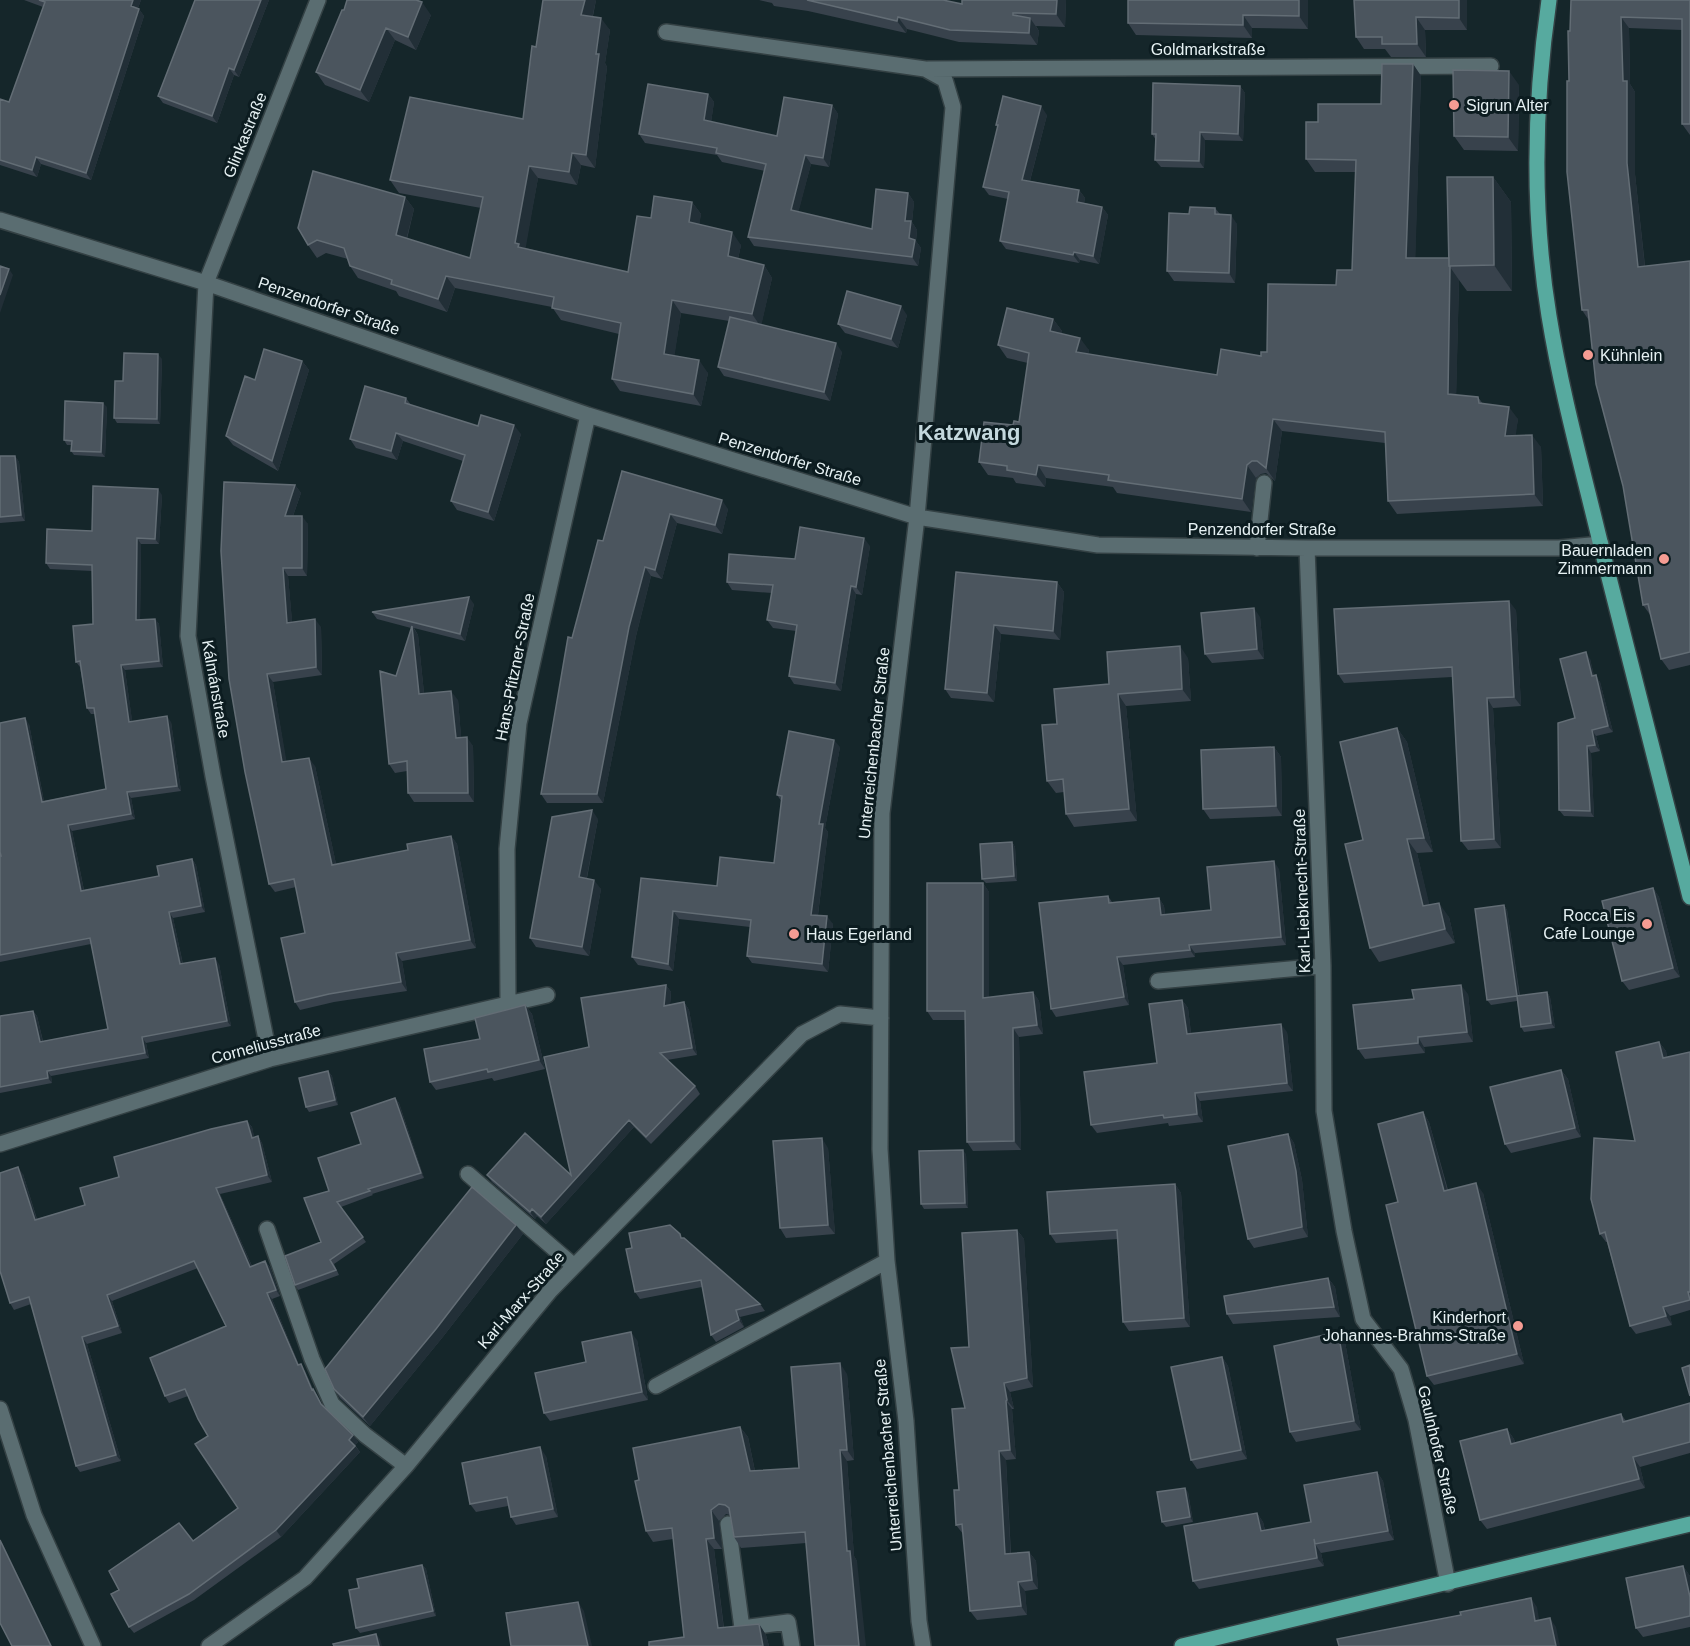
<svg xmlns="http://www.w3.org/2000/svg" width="1690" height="1646" font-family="Helvetica,sans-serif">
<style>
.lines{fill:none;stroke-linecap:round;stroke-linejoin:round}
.minor-casing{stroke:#344144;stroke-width:18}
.major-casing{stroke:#344144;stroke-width:18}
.minor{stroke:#5a6d71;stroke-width:15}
.major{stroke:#57aa9f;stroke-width:15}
.wall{fill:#38424c}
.shaded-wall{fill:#222f37}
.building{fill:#4b555e;stroke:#636d75;stroke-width:1.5}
.poi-dot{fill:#f59c93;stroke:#0c1c20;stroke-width:2}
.labels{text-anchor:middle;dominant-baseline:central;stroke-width:6;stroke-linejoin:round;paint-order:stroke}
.street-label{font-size:16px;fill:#e6f1f3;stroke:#0c1c20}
.poi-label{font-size:16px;fill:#e6f1f3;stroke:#0c1c20;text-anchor:start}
.district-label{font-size:22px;font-weight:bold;fill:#c4d8dd;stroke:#0c1c20}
</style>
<rect width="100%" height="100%" fill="#15262a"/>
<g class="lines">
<defs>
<path id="minor" d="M666,32L925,69L945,80L953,107L917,517L882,813L880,1149L887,1261L906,1421L919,1621L923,1646
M928,69L1491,66
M0,220L206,283L588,415L917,517L1098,545L1307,548H1559L1601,544
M1257,548L1264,483
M1307,548L1323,966L1324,1111L1344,1231L1363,1319L1401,1369L1416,1420L1448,1584
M1158,981L1323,966
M508,1002L507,849L519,723L588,415
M270,1059L213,776L188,636L206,283L318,0
M0,1144L270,1059L547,995
M468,1174L574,1266
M267,1229L312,1359L332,1404L365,1435L406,1466
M656,1386L887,1261
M0,1409L34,1515L93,1646
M728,1524L742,1628L788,1622L792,1646
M209,1646L305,1578L406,1466L550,1291L802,1034L840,1014L881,1018"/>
<path id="major" d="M1549,0C1534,104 1532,212 1549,316C1562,396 1584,474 1603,554C1631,668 1660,782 1690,897
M1182,1646L1690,1524"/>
</defs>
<use href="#minor" class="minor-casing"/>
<use href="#major" class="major-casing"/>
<use href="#minor" class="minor"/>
<use href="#major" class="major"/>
</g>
<path class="wall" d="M24,0H141L138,8L144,16L91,180L41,164L37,177L0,165V99L9,102L43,7Z
M195,0H269L239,77L234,75L217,123L163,103L158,96Z
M596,0L593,16L610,30L605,63L607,67L595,168L581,165L577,185L538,178L525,248L628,272L651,218L692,202L701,214L699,224L741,245L738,259L764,265L772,278L761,325L842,352L830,401L724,376L718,367L729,321L681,313L674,356L708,373L701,406L620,391L612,379L619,334L561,320L552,307L455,288L447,312L399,296L396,291L358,278L350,266L348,259L326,253L317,258L308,245L405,197L414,209L407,239L470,258L481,208L399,193L390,180L523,119L536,47Z
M759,0H943L962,4L1066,0L1065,27L1036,26L1039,31L1037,45L959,42L907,29L906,33L808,11L774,6L772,3Z
M1308,0V29L1252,28V38L1136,35L1128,23Z
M1354,0H1467V30H1425L1426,57H1391L1385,49H1364L1356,37Z
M1571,0H1690V135L1682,124V30L1629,28L1630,84L1635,92V174L1645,266L1690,261V665L1669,670L1661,659L1651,616L1643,605L1623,486L1590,322L1582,310L1569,81Z
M344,10L431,15L416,50L395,40L369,102L325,85L316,72Z
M1413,64L1421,76L1415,258H1449L1493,177L1511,202L1512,291H1467L1459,280L1456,395L1478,397L1483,404L1518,419L1515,435L1541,447L1543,506L1397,514L1388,501L1385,443L1282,431L1275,481L1266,473L1261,474L1256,478L1251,512L1117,493L1113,487L1046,478L1045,487L1016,483L1013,478L988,475L979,462L1013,425L1019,422L1028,363L1007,358L998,345L1053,319L1062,331L1061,334L1089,350L1088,354L1217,375L1267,352L1352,270L1356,172H1315L1306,159L1318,122L1381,104Z
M1519,85L1518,151L1464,150L1454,136Z
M1240,86L1245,93L1243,141L1205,140L1204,168L1161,167L1155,160L1156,140L1152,134Z
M708,94L714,102L711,122L777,136L832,105L838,114L829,167L811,164L798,212L872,229L908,193L914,202L912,222L917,230L916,241L921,248L918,266L754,246L748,237L765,171L722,162L717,155L645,143L639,134Z
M1047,115L1030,181L1079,190L1085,198L1084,203L1102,207L1108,215L1099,264L1080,260L1079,263L1006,249L1000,241L1008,199L989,195L983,187L998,128L996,125Z
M1215,208L1220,214L1237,224L1235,283L1174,281L1167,271L1189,214Z
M907,315L898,348L845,333L838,324Z
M162,359L160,424L117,423L114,418L123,381Z
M302,361L309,370L278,471L233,445L226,436L255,380Z
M406,398L411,405L478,426L521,434L494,521L457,510L451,501L463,461L403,441L397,460L356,448L350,439Z
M107,407L105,457L74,455L71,451V445H67L64,440Z
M0,456H15L19,462L25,521L0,523Z
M622,471L728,509L722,534L677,523L662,579L651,576L636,636L603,803H547L541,794L572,638L603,541Z
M295,485L301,493L293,516L308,524L307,576H288L292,622L321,627L322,675L273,682L286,762L315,766L336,864L408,850L451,836L457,844L476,948L402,961L407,991L334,1002L300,1010L295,1002L305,933L296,887L275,892L269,884L245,772Z
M162,495L159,544H141L140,620L155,619L159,624L163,667L125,670L132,721L171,722L181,791L131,798L135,819L72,831L84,890L159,876L192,859L196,865L205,912L173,918L183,964H219L231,1026L146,1043L149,1058L51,1076L52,1083L0,1093V1016L33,1011L37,1016L43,1041L108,1029L91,944L0,962V856L29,724L44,801L106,789L95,714H91L87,708L80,667L76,662L93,624L92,571L50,569L46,563L92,531Z
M870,546L862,595L856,594L841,691L794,684L789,676L796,631L773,628L767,620L772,593L732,590L727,582L795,559Z
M956,572L1057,582L1064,592L1060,640L1001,634L994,702L951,698L945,689Z
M474,604L465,641L414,628L418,635L424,693L458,700L461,737L473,746L474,802H414L408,793L407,771L395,773L389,764L396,676L411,628L377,619L372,612Z
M1516,610L1521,706L1493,708L1501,848L1468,850L1461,841L1452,677L1344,683L1338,674Z
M1260,617L1264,659L1212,663L1205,654Z
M1188,658L1191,701L1126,706L1137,821L1074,827L1066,814L1064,792L1056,793L1047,781L1057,724L1109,684Z
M1590,659L1594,676L1600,682L1613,732L1596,736L1600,751L1591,753L1594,817L1564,816L1559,810L1575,718Z
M1397,728L1407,742L1433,852L1417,853L1429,905L1449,917L1455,943L1379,962L1370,948L1363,840Z
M840,747L825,828L828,832L818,915L833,924L828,972L752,963L747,956L750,927L679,919L673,971L638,965L632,957L641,878L717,886L774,863L782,802L777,795Z
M1274,747L1281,757L1282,816L1210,819L1203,809Z
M598,819L587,878L601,889L589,956L536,947L530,938Z
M1012,842L1015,847L1017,881L986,883L982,879Z
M1279,869L1286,945L1195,953V957L1123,965L1129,1005L1056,1017L1051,1009L1108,896L1112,902L1159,898L1164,906L1165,915L1211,910Z
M983,883L989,892V997L1033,992L1039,1001L1043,1034L1019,1037L1021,1150L973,1151L967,1142L965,1020H933L927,1011Z
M1653,888L1659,897L1680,977L1629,990L1622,981Z
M1504,905L1507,910L1520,996L1547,992L1550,997L1555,1028L1524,1032L1521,1027L1517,1001L1491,1005L1487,1000Z
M666,985L671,992L670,1005L684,1002L689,1010L697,1055L667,1060L695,1086L700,1094L651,1144L634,1127L546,1224L537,1216L535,1219L492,1182L487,1175H571L589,1047Z
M1468,994L1473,1042L1424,1047L1425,1053L1365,1059L1358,1049Z
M1182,1000L1188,1008L1191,1033L1287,1032L1293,1091L1200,1101L1203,1122L1169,1126L1168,1123L1097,1133L1091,1125L1157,1063Z
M525,1005L532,1014L545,1069L494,1081L492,1078L436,1090L430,1082L480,1039Z
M1659,1042L1666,1051L1667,1057L1690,1052V1310L1670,1316L1672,1325L1636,1334L1630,1326L1607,1242H1606L1600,1234L1635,1141Z
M1561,1070L1568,1079L1581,1137L1511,1153L1505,1144Z
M328,1071L332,1076L338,1105L309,1112L306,1107Z
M395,1098L399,1103L424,1178L372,1194L373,1195L341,1207L366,1242L334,1264L339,1275L298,1290L295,1285L321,1242L329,1191L361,1144Z
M1423,1112L1429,1122L1448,1190L1483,1193L1524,1364L1434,1385L1427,1376L1398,1202Z
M247,1121L252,1127L254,1137L258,1136L262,1143L272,1182L220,1194L252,1266L265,1261L270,1267L280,1296L272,1299L299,1365L305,1371L313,1389L317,1395L323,1407L353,1435L358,1442L355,1445L360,1452L281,1537L194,1600L134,1633L129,1627L119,1590L193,1541L238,1508L208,1436L188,1396L169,1403L165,1396L226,1326L198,1268L112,1301L122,1333L87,1344L121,1461L80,1472L76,1466L31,1304L14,1310L10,1303L23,1174L37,1219L85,1205L119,1177Z
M1288,1134L1294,1143L1302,1180L1308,1237L1254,1248L1248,1239Z
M828,1148L835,1234L786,1238L780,1228Z
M966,1154L968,1208L924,1209L921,1204Z
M1175,1184L1181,1193L1190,1327L1129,1331L1123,1322L1118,1239L1056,1243L1050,1234Z
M516,1225L523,1234L442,1338L370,1426L340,1398L334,1389Z
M1017,1230L1024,1239L1033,1387L1010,1392L1014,1409H1012L1016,1459L1006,1460L1011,1554L1029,1552L1036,1561L1038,1589L1025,1591L1027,1615L977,1620L970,1611L963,1534L956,1525L969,1347Z
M683,1238L760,1304L765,1311L740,1317L744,1327L716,1342L711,1335L702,1287L640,1299L635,1292Z
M1328,1278L1335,1287L1340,1317L1233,1324L1227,1314Z
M637,1340L648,1400L550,1421L544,1413L586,1362Z
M1345,1342L1361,1430L1296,1442L1290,1432Z
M1222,1357L1228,1366L1247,1459L1197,1469L1191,1460Z
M847,1374L854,1460L847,1461L854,1556L857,1561L806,1543L741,1548L734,1537L730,1515L726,1514L719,1521L722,1549H714L724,1628L759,1624L766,1635L769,1646H649L684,1637L673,1539L653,1542L646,1531L639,1480L740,1427L748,1437L755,1471L799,1468Z
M1690,1403V1453L1640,1467L1645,1488L1487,1529L1480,1520L1507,1429L1514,1439L1515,1443L1621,1414L1626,1421Z
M546,1456L558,1517L516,1525L511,1517L508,1506L476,1512L470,1504Z
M1377,1472L1383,1481L1394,1540L1321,1553L1324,1566L1199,1589L1193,1581L1257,1513L1263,1522L1265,1530L1311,1522Z
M1188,1492L1193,1522L1166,1527L1162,1522Z
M422,1565L426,1569L436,1616L360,1633L356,1628L359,1588Z
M1683,1566L1690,1576V1627L1643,1637L1636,1628Z"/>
<path class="shaded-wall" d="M133,0H141L136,13L131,6Z
M261,0H269L239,77L234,70Z
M585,0H596L590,27L581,15Z
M1057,0H1066L1065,27L1056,14Z
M1299,0H1308V29L1299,16Z
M1459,0H1467V30L1459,18Z
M422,2L431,15L416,50L408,37Z
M139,9L144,16L91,180L86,173Z
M1243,15L1252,28V38L1243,25Z
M898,17L907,29L906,33L897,21Z
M1416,17L1425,30L1426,57L1417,44Z
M1621,17L1629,28L1630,84L1635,92V174L1646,278L1638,267L1627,163L1623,81Z
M601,18L610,30L605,63L607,67L595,168L586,155L596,54Z
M1030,18L1039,31L1037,45L1029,33Z
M386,28L395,40L369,102L360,90Z
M1413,64L1421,76L1415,271L1406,258Z
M229,68L234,75L217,123L212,116Z
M1509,71L1519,85L1518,151L1508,137Z
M1240,86L1245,93L1243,141L1238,134Z
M708,94L714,102L710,129L704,120Z
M832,105L838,114L829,167L823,158Z
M1041,106L1047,115L1028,188L1022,180Z
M1200,132L1205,140L1204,168L1199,161Z
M572,153L581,165L577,185L569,172Z
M805,155L811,164L797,218L791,210Z
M36,157L41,164L37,177L32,170Z
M529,166L538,178L525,252L527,256L515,243Z
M1493,177L1511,202L1512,291L1494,265Z
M1079,190L1085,198L1083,210L1077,202Z
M908,193L914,202L912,222L917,230L916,241L921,248L918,266L912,257L909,238L905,221Z
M405,197L414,209L404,248L396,235Z
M692,202L701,214L698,234L689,222Z
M1102,207L1108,215L1099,264L1093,256Z
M1231,215L1237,224L1235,283L1229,273Z
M732,232L741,245L736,268L728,256Z
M1074,252L1080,260L1079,263L1073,255Z
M764,265L772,278L761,327L752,314Z
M1450,267L1459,280L1456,406L1448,394Z
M9,269L13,275L0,313V295Z
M446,276L455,288L447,312L438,299Z
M672,300L681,313L673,366L664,354Z
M901,306L907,315L898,348L891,339Z
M1053,319L1062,331L1059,344L1050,331Z
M1080,338L1089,350L1085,365L1076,352Z
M836,343L842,352L830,401L824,392Z
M158,354L162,359L160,424L157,419Z
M699,360L708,373L701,406L693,394Z
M302,361L309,370L278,471L272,461Z
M103,403L107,407L105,457L101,452Z
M1509,407L1518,419L1514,448L1505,436Z
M1273,419L1282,431L1275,481L1266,468Z
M514,425L521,434L494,521L488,512Z
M396,433L403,441L397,460L391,451Z
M1532,435L1541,447L1543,506L1534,494Z
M15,456L19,462L25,521L21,515Z
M1038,465L1046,478L1045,487L1036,475Z
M1247,465L1256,478L1251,512L1242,499Z
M295,485L301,493L290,524L285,516Z
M158,489L162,495L159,544L155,539Z
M722,500L728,509L722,534L715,525Z
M670,514L677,523L662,579L655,570Z
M302,516L308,524L307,576L302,568Z
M137,538L141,544L140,626L136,620Z
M864,538L870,546L862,595L856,587Z
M645,567L651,576L636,636L603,803L597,794L629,627Z
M283,568L288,576L293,631L287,623Z
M1057,582L1064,592L1060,640L1053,631Z
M851,586L856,594L841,691L835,683Z
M469,597L474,604L465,641L460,634Z
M1509,601L1516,610L1521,706L1514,697Z
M1254,608L1260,617L1264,659L1257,649Z
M155,619L159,624L163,667L159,661Z
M315,619L321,627L322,675L316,667Z
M994,625L1001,634L994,702L987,693Z
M412,626L418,635L425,703L419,694Z
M1180,646L1188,658L1191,701L1182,689Z
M1586,652L1590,659L1596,683L1592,676Z
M121,665L125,670L133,727L129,722Z
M267,674L273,682L288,770L282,762Z
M1596,675L1600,682L1613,732L1608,726Z
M451,691L458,700L462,747L456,738Z
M1118,694L1126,706L1137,821L1129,809Z
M1487,698L1493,708L1501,848L1494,839Z
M167,716L171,722L181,791L177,786Z
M25,718L29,724L45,807L42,802Z
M1397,728L1407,742L1433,852L1424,838Z
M1592,730L1596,736L1600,751L1595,745Z
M467,737L473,746L474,802L468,793Z
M834,740L840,747L825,828L828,832L817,922L811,915L819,824Z
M1587,746L1591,753L1594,817L1590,811Z
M1274,747L1281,757L1282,816L1276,806Z
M309,758L315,766L338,873L332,865Z
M127,792L131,798L135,819L131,814Z
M592,810L598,819L585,886L579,877Z
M68,825L72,831L85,896L81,891Z
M451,836L457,844L476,948L470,940Z
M1407,839L1417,853L1433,919L1423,906Z
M1012,842L1015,847L1017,881L1014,876Z
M192,859L196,865L205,912L201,906Z
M1274,861L1279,869L1286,945L1281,937Z
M594,880L601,889L589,956L582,947Z
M983,883L989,892V1007L983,998Z
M1653,888L1659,897L1680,977L1673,968Z
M1159,898L1164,906L1166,923L1161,915Z
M1439,903L1449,917L1455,943L1445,929Z
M1504,905L1507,910L1520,1001L1517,996Z
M673,911L679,919L673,971L668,964Z
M169,912L173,918L184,970L180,964Z
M827,916L833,924L828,972L822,964Z
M1189,945L1195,953V957L1190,950Z
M396,953L402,961L407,991L401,982Z
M1117,957L1123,965L1129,1005L1124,997Z
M215,958L219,964L231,1026L227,1021Z
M666,985L671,992L669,1013L664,1006Z
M1461,985L1468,994L1473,1042L1467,1032Z
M1033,992L1039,1001L1043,1034L1037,1025Z
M1547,992L1550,997L1555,1028L1551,1023Z
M1182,1000L1188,1008L1192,1042L1187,1034Z
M684,1002L689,1010L697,1055L692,1048Z
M525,1005L532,1014L545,1069L539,1060Z
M33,1011L37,1016L44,1047L40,1042Z
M1281,1024L1287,1032L1293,1091L1287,1083Z
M1013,1028L1019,1037L1021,1150L1014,1141Z
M142,1037L146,1043L149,1058L145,1053Z
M1418,1037L1424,1047L1425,1053L1418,1043Z
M1659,1042L1666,1051L1669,1067L1663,1058Z
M1561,1070L1568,1079L1581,1137L1575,1128Z
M47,1071L51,1076L52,1083L48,1078Z
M328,1071L332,1076L338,1105L335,1100Z
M1195,1093L1200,1101L1203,1122L1197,1114Z
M395,1098L399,1103L424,1178L421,1173Z
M1423,1112L1429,1122L1450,1201L1444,1191Z
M629,1120L634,1127L546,1224L541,1217Z
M247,1121L252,1127L256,1144L252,1138Z
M1288,1134L1294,1143L1302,1180L1308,1237L1302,1227Z
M258,1136L262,1143L272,1182L267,1175Z
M822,1138L828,1148L835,1234L828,1225Z
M963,1150L966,1154L968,1208L965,1203Z
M18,1167L23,1174L39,1227L35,1220Z
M1476,1183L1483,1193L1524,1364L1517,1354Z
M1175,1184L1181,1193L1190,1327L1184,1318Z
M216,1188L220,1194L255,1273L250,1267Z
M532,1209L537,1216L535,1219L530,1212Z
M516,1225L523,1234L442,1338L370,1426L363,1417Z
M1017,1230L1024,1239L1033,1387L1027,1378Z
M265,1261L270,1267L280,1296L276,1290Z
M1328,1278L1335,1287L1340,1317L1334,1307Z
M267,1293L272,1299L302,1372L298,1365Z
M107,1295L112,1301L122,1333L118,1326Z
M1663,1307L1670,1316L1672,1325L1666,1316Z
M736,1310L740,1317L744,1327L739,1320Z
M631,1332L637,1340L648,1400L642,1392Z
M1338,1332L1345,1342L1361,1430L1354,1421Z
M82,1337L87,1344L121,1461L116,1455Z
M1222,1357L1228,1366L1247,1459L1241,1450Z
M840,1363L847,1374L854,1460L847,1450Z
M301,1364L305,1371L316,1397L312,1390Z
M1004,1383L1010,1392L1014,1409L1007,1400Z
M1006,1401L1012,1409L1016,1459L1010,1450Z
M740,1427L748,1437L757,1482L750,1471Z
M1507,1429L1514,1439L1518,1453L1511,1444Z
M353,1435L358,1442L354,1446L349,1440Z
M355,1446L360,1452L281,1537L276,1530Z
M540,1447L546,1456L558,1517L553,1509Z
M840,1450L847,1461L854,1556L857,1561L866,1646H859L847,1551Z
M999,1451L1006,1460L1011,1563L1005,1554Z
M1633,1457L1640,1467L1645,1488L1639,1479Z
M1377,1472L1383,1481L1394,1540L1388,1531Z
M1185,1488L1188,1492L1193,1522L1190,1517Z
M711,1510L719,1521L722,1549L714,1538Z
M1257,1513L1263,1522L1267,1539L1261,1531Z
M706,1539L714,1549L725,1639L718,1628Z
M0,1540L3,1544L52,1646H51Z
M1315,1544L1321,1553L1324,1566L1317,1558Z
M1029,1552L1036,1561L1038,1589L1032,1580Z
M422,1565L426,1569L436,1616L433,1611Z
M1683,1566L1690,1576V1597Z
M1018,1582L1025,1591L1027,1615L1021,1606Z
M1531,1598L1537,1607L1541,1630L1535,1621Z
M578,1602L584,1611L592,1646H588Z
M1550,1618L1556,1627L1560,1646H1556Z
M759,1624L766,1635L769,1646H763Z
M376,1634L380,1639L382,1646H379Z"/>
<path class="building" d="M39,0H133L131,6L139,9L86,173L36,157L32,170L0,160V99L9,102L45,2Z
M195,0H261L234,70L229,68L212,116L158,96Z
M347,0H416L422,2L408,37L386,28L360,90L316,72L342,10H344Z
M543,0H585L581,15L601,18L596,54H599L586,155L572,153L569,172L529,166L515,243L519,244L518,247L628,272L637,216L651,218L654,196L692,202L689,222L732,232L728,256L764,265L752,314L672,300L664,354L699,360L693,394L612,379L621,323L552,308L554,297L446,276L438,299L391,284L392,280L350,266L344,248L317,240L308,245L298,228L313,171L405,197L396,235L470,258L483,197L390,180L410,97L523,119L532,46L536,47Z
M807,0H943L962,4V0H1057L1056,14L1013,13V15L1030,18L1029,33L950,30L898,17L897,21Z
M1128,0H1299V16L1243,15V25L1128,23Z
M1354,0H1459V18L1416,17L1417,44H1382V37H1356Z
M1571,0H1690V124H1682V19L1621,17L1623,81H1627V163L1638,267L1690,261V652L1661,659L1648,604L1643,605L1623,486L1596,384L1588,310H1582L1567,172V81H1569L1568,31H1570Z
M1382,64H1413L1406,258H1449V266L1450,267L1448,394L1478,397L1479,403L1509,407L1505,436L1532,435L1534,494L1388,501L1385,432L1273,419L1266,468L1257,461H1252L1247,465L1242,499L1108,480L1109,475L1038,465L1036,475L1007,470V466L979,462L984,422L1013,425L1014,421L1019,422L1029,353L998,345L1007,308L1053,319L1050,331L1080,338L1076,352L1217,375L1221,349L1261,356V352H1267L1268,284L1336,285L1337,270H1352L1356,160L1306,159V122H1318V104H1381Z
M1453,70L1509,71L1508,137L1454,136Z
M1153,83L1240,86L1238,134L1200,132L1199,161L1155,160L1156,134H1152Z
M648,84L708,94L704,120L777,136L784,97L832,105L823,158L805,155L791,210L872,229L876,189L908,193L905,221H911L909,238L915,240L912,257L748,237L766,164L716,153L717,148L639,134Z
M1003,96L1041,106L1022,180L1079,190L1077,202L1102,207L1093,256L1074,252L1073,255L1000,241L1009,192L983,187L998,125H996Z
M1447,177H1493L1494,265L1449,266Z
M1190,207L1215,208V214L1231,215L1229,273L1167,271L1169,213L1189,214Z
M0,266L9,269L0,295Z
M847,291L901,306L891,339L838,324Z
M730,317L836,343L824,392L718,367Z
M264,349L302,361L272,461L226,436L245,376L255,380Z
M124,353L158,354L157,419L114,418L115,381H123Z
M365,386L406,398L405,403L478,426L481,415L514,425L488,512L451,501L465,455L396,433L391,451L350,439Z
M65,401L103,403L101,452L71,451L72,441L64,440Z
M0,456H15L21,515L0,517Z
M622,471L722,500L715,525L670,514L655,570L645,567L629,627L597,794H541L568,637L572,638L598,540L603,541Z
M224,482L295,485L285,516H302V568H283L287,623L315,619L316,667L267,674L282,762L309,758L332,865L408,850L407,844L451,836L470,940L396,953L401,982L329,994L295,1002L281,938L305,933L294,879L269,884L245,772L229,679L221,551Z
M93,486L158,489L155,539L137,538L136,620L155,619L159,661L121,665L129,722L167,716L177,786L127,792L131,814L68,825L81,891L159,876L157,866L192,859L201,906L169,912L180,964L215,958L227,1021L142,1037L145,1053L47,1071L48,1078L0,1087V1016L33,1011L40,1042L108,1029L90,938L0,955V856H1L0,852V723L25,718L42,802L106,789L94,708H87L80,661L76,662L73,626L93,624L92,565L46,563L47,529L92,531Z
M800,527L864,538L856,587L851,586L835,683L789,676L797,625L767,620L773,585L727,582L729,554L795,559Z
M956,572L1057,582L1053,631L994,625L987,693L945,689Z
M469,597L460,634L372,612Z
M1509,601L1514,697L1487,698L1494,839L1461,841L1452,667L1338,674L1334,609Z
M1254,608L1257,649L1205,654L1201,613Z
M412,626L419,694L451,691L456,738L467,737L468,793H408L407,761L389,764L380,671L396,676Z
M1180,646L1182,689L1118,694L1129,809L1066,814L1063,779L1047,781L1042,725L1057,724L1054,689L1109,684L1107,652Z
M1586,652L1592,676L1596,675L1608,726L1592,730L1595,745L1587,746L1590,811L1559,810L1558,723L1575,718L1560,659Z
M1397,728L1424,838L1407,839L1423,906L1439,903L1445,929L1370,948L1345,844L1363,840L1340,742Z
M789,731L834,740L819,824H823L811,915L827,916L822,964L747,956L751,920L673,911L668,964L632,957L641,878L717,886L720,857L774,863L782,796L777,795Z
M1274,747L1276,806L1203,809L1201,750Z
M592,810L579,877L594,880L582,947L530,938L552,817Z
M1012,842L1014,876L982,879L980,844Z
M1274,861L1281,937L1189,945L1190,950L1117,957L1124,997L1051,1009L1039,903L1108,896L1109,903L1159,898L1161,915L1211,910L1207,867Z
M927,883H983V998L1033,992L1037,1025L1013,1028L1014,1141L967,1142L965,1011H927Z
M1653,888L1673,968L1622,981L1602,901Z
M1504,905L1517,996L1547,992L1551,1023L1521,1027L1517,996L1487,1000L1475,909Z
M666,985L664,1006L684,1002L692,1048L660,1053L695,1086L646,1137L629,1120L541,1217L532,1209L530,1212L487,1175L525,1133L571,1175L544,1057L589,1047L581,998Z
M1461,985L1467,1032L1418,1037V1043L1358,1049L1353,1005L1414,999L1412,990Z
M1182,1000L1187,1034L1281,1024L1287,1083L1195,1093L1197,1114L1164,1118L1163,1115L1091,1125L1084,1072L1157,1063L1149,1004Z
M525,1005L539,1060L488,1072L487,1069L430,1082L424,1049L480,1039L475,1018Z
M1659,1042L1663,1058L1690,1052V1292H1688L1690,1300L1663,1307L1666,1316L1630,1326L1605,1232L1600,1234L1591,1199L1594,1138L1635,1141L1616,1052Z
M1561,1070L1575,1128L1505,1144L1490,1087Z
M328,1071L335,1100L306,1107L299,1078Z
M395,1098L421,1173L368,1189L370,1191L337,1202L363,1237L330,1260L336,1270L295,1285L285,1256L321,1242L304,1198L329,1191L318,1158L361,1144L351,1113Z
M1423,1112L1444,1191L1476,1183L1517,1354L1427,1376L1386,1205L1398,1202L1378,1124Z
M247,1121L252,1138L258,1136L267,1175L216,1188L250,1267L265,1261L276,1290L267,1293L298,1365L301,1364L312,1390L313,1389L321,1404L353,1435L349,1440L355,1446L276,1530L189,1594L129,1627L111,1594L119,1590L109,1571L179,1523L193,1541L238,1508L195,1444L208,1436L198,1419L185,1389L165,1396L150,1358L226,1326L194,1261L107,1295L118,1326L82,1337L116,1455L76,1466L29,1297L10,1303L0,1271V1173L18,1167L35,1220L85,1205L80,1188L119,1177L114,1157L211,1129Z
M1288,1134L1296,1171L1302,1227L1248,1239L1228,1146Z
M822,1138L828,1225L780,1228L773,1141Z
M963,1150L965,1203L921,1204L919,1151Z
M1175,1184L1184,1318L1123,1322L1117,1230L1050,1234L1047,1192Z
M472,1187L516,1225L436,1329L363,1417L334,1389L325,1369Z
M670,1225L680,1234L681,1238H684L760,1304L736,1310L739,1320L711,1335L701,1280L635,1292L626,1249L632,1248L629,1233Z
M1017,1230L1027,1378L1004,1383L1007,1400L1006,1401L1010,1450L999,1451L1005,1554L1029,1552L1032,1580L1018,1582L1021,1606L970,1611L962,1524L956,1525L954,1490H959L952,1409L965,1408L951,1348L969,1347L962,1233Z
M1328,1278L1334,1307L1227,1314L1224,1296Z
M631,1332L642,1392L544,1413L535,1373L586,1362L582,1342Z
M1338,1332L1354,1421L1290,1432L1274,1346Z
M1222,1357L1241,1450L1191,1460L1171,1367Z
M840,1363L847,1450H840L847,1551H850L859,1646H815L805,1532L734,1537L729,1508L725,1505L719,1504L711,1510L714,1538L706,1539L718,1628L759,1624L763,1646H649V1642L684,1637L672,1528L646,1531L635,1481L639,1480L633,1448L740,1427L750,1471L799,1468L791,1367Z
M1690,1365V1396L1682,1368Z
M1690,1403V1442L1633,1457L1639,1479L1480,1520L1460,1441L1507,1429L1511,1444L1621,1414L1623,1422Z
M540,1447L553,1509L511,1517L507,1497L470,1504L462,1463Z
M1377,1472L1388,1531L1315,1544L1314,1539L1317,1558L1193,1581L1184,1526L1257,1513L1261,1531L1311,1522L1304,1485Z
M1185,1488L1190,1517L1162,1522L1157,1492Z
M0,1540L51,1646H12L0,1623Z
M422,1565L433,1611L356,1628L349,1590L359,1588L357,1579Z
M1683,1566L1690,1597V1616L1636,1628L1626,1578Z
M1531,1598L1535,1621L1550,1618L1556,1646H1339L1337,1639L1461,1615L1460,1612Z
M578,1602L588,1646H511L506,1613Z
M376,1634L379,1646H334L333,1644Z"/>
<g class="poi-dot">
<circle cx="1454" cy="105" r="6"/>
<circle cx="1588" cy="355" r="6"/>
<circle cx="1664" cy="559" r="6"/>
<circle cx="1647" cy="924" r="6"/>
<circle cx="794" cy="934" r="6"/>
<circle cx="1518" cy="1326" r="6"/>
</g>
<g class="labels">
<g class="street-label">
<text x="1208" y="49">Goldmarkstraße</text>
<text transform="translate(245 135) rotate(-68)">Glinkastraße</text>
<text transform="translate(329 306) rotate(19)">Penzendorfer Straße</text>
<text transform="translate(790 459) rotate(17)">Penzendorfer Straße</text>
<text x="1262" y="529">Penzendorfer Straße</text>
<text transform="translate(515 667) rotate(-79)">Hans-Pfitzner-Straße</text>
<text transform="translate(216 689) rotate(80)">Kálmánstraße</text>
<text transform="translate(874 743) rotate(-84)">Unterreichenbacher Straße</text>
<text transform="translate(1302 891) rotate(-92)">Karl-Liebknecht-Straße</text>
<text transform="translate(266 1044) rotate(-15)">Corneliusstraße</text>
<text transform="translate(521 1300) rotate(-49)">Karl-Marx-Straße</text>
<text transform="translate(1438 1450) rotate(77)">Gaulnhofer Straße</text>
<text transform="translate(888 1455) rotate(-95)">Unterreichenbacher Straße</text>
</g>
<g class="poi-label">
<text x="1466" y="105">Sigrun Alter</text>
<text x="1600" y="355">Kühnlein</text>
<text x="1652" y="550" text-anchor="end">Bauernladen<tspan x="1652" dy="18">Zimmermann</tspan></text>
<text x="1635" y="915" text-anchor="end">Rocca Eis<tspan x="1635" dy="18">Cafe Lounge</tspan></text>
<text x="806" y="934">Haus Egerland</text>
<text x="1506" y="1317" text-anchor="end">Kinderhort<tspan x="1506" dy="18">Johannes-Brahms-Straße</tspan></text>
</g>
<g class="district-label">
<text x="969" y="432">Katzwang</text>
</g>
</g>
</svg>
